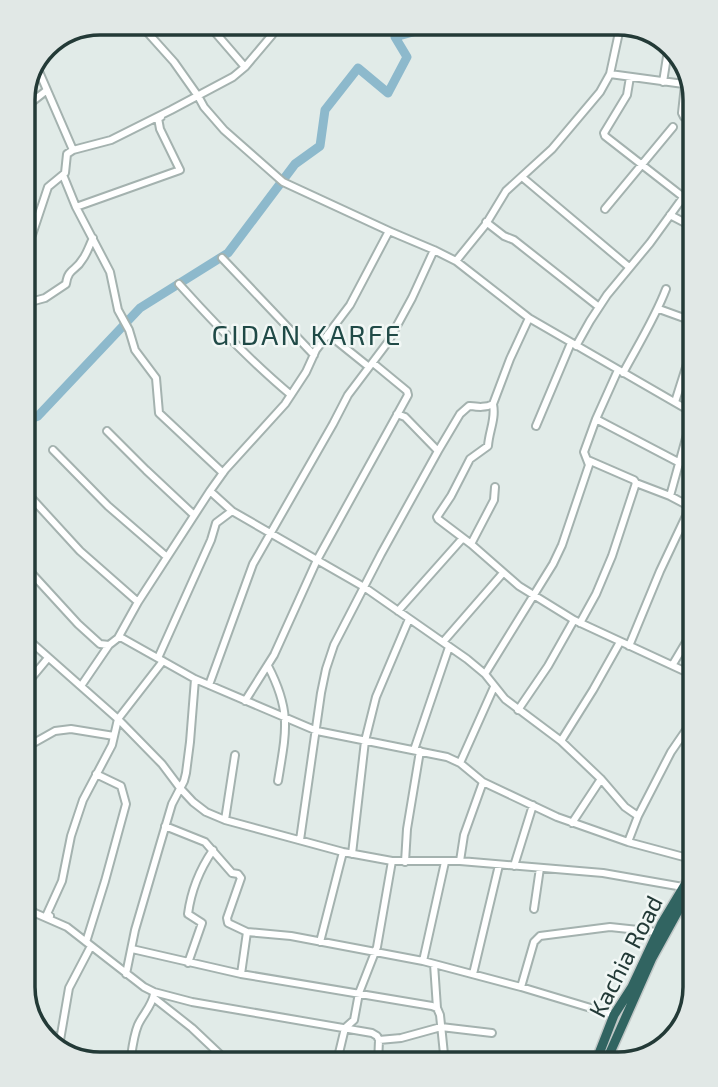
<svg xmlns="http://www.w3.org/2000/svg" width="718" height="1087" font-family="'Exo 2',sans-serif">
<style>
.lines{fill:none;stroke-linecap:round;stroke-linejoin:round}
.river{stroke:#8db9cc;stroke-width:9}
.minor-casing{stroke:#a4b2af;stroke-width:10}
.highway-casing{stroke:#c1c8c7;stroke-width:12}
.minor{stroke:#fff;stroke-width:6}
.highway{stroke:#316461;stroke-width:9}
.labels{text-anchor:middle;dominant-baseline:central;stroke-width:5;stroke-linejoin:round;paint-order:stroke}
.street-label{font-size:24px;fill:#233a37;stroke:#f1f7f5}
.quarter-label{font-size:28px;letter-spacing:2px;fill:#204a47;stroke:#f1f7f5}
.rim{fill:none;stroke:#233a37;stroke-width:3.5}
</style>
<rect width="100%" height="100%" fill="#e1ebe8"/>
<g class="lines">
<path class="river" d="M23,422L38,416L140,308L228,253L295,164L320,146L325,110L358,68L388,93L407,57L395,37L420,30L418,23"/>
<defs>
<path id="minor" d="M139,23L174,62L198,96L204,107L224,130L283,182L389,231L434,250L456,261L529,318L695,414
M207,23L245,67
M37,67L73,150
M610,74L691,85
M630,77L627,95L604,133L605,136L682,196
M663,82L669,44
M685,85L682,113L684,117L695,121
M23,109L47,90
M63,175L76,207L110,272L118,310L129,330L135,350L156,378L159,413L223,473
M522,177L629,267
M76,207L180,170L160,129L158,118L161,117
M605,209L673,127
M670,215L695,228
M486,222L504,236L514,240L599,307
M23,244L32,235L48,187L65,173L67,154L73,150L111,140L171,110L233,77L245,67L272,35L279,23
M222,258L314,355
M456,261L486,224L506,191L552,149L600,92L610,74L621,23
M179,284C214,323 250,361 291,395
M23,304L45,298L66,284C68,268 76,271 82,260C87,254 89,246 93,238
M659,309L695,322
M328,334L369,367
M576,346L590,321L607,295L650,243L695,181
M623,373C638,345 655,318 666,289
M675,402L695,339
M493,404C496,419 489,431 488,446L470,459L451,496L437,517L438,519L471,544L519,586L574,620L695,676
M397,414L405,417L438,451
M596,419L680,463
M536,426L571,343
M107,431L146,470L194,515
M53,450L108,506L167,557
M588,460L634,480L636,483L670,496L687,505L688,507L686,516L660,571L629,646
M25,491L80,551L138,602
M210,491L232,511L364,587L467,659L485,674L505,699L561,741L601,779L625,807L638,816
M670,496L693,413
M471,544L494,500L495,487
M23,564L78,624L100,644L109,645L118,638H122L195,679L317,731L447,757L460,763L483,782L557,817L628,842L695,860
M398,611L462,539
M580,623L596,594L612,556L636,483
M23,635L118,719L162,764L180,788L193,802L206,812L225,820L343,852L392,861H460L603,873L683,887
M118,638L138,602L210,491L225,470L285,404L306,372L316,350L350,305L389,231
M443,642L503,573
M158,658L211,540L216,523L232,511
M673,664L695,627
M268,666C292,712 286,732 278,781
M485,674L553,564L562,545L589,465L584,452L596,419L618,370
M209,685L253,564L333,424L348,395L388,342L412,298L434,250
M81,686L109,645
M23,688L48,658
M245,701L274,655L317,560L408,395L407,391L373,363
M518,710L548,666L574,620
M561,741L593,690L620,642
M23,749L55,731L71,729L114,736
M414,750L449,647
M460,763L494,687
M225,820L235,755
M572,823L601,779
M165,826L205,842L232,873L238,874L241,878L227,918L228,923L247,932L291,936L423,961L521,987L614,1015
M300,840L321,693L326,669L334,645L381,554L438,451L460,414L469,406C478,407 486,408 493,404L510,359L529,318
M628,842L638,816L671,752L695,717
M352,854L365,741L376,697L409,619
M460,861L464,835L483,782
M405,862L407,829L420,751
M514,866L533,805
M683,901L695,904
M23,905L35,913L67,927L144,987L154,992L192,1002L372,1033L377,1036L379,1040L378,1064
M534,909L540,868
M50,916L47,914L62,881L71,836L83,800L112,745L118,719L163,661
M86,942L105,881L126,804L121,786L96,774
M320,942L343,852
M132,949L241,974L432,1006L437,1008L440,1015L445,1064
M423,961L445,862
M188,963L202,923L188,914C191,891 200,869 213,850
M434,964L437,1008
M126,974L135,930L159,848L172,804L184,781L186,773L190,742L195,679
M241,974L247,932
M473,974L499,865
M521,987L534,942L540,936L610,927L657,932
M154,998L192,1028L230,1064
M27,1002L32,1003L30,1014
M36,1029L60,1038
M379,1040L401,1038L441,1027L492,1033
M58,1052L69,988L91,946
M130,1064C132,1051 133,1037 138,1025C143,1014 152,1006 154,994
M341,1064L339,1053L345,1028L354,1020L359,993L377,947L392,861"/>
<path id="highway" d="M595,1064L614,1015L632,987L662,923L695,868
M605,1064L652,958L695,880"/>
</defs>
<use href="#minor" class="minor-casing"/>
<use href="#highway" class="highway-casing"/>
<use href="#minor" class="minor"/>
<use href="#highway" class="highway"/>
</g>
<g class="labels">
<g class="street-label">
<text transform="translate(625 956) rotate(-63)">Kachia Road</text>
</g>
<g class="quarter-label">
<text x="307" y="334">GIDAN KARFE</text>
</g>
</g>
<path d="M0 0H718V1087H0ZM100 35H618A65 65 0 0 1 683 100V987A65 65 0 0 1 618 1052H100A65 65 0 0 1 35 987V100A65 65 0 0 1 100 35Z" fill="#e1e8e6" fill-rule="evenodd"/>
<path class="rim" d="M100 35H618A65 65 0 0 1 683 100V987A65 65 0 0 1 618 1052H100A65 65 0 0 1 35 987V100A65 65 0 0 1 100 35Z"/>
</svg>
